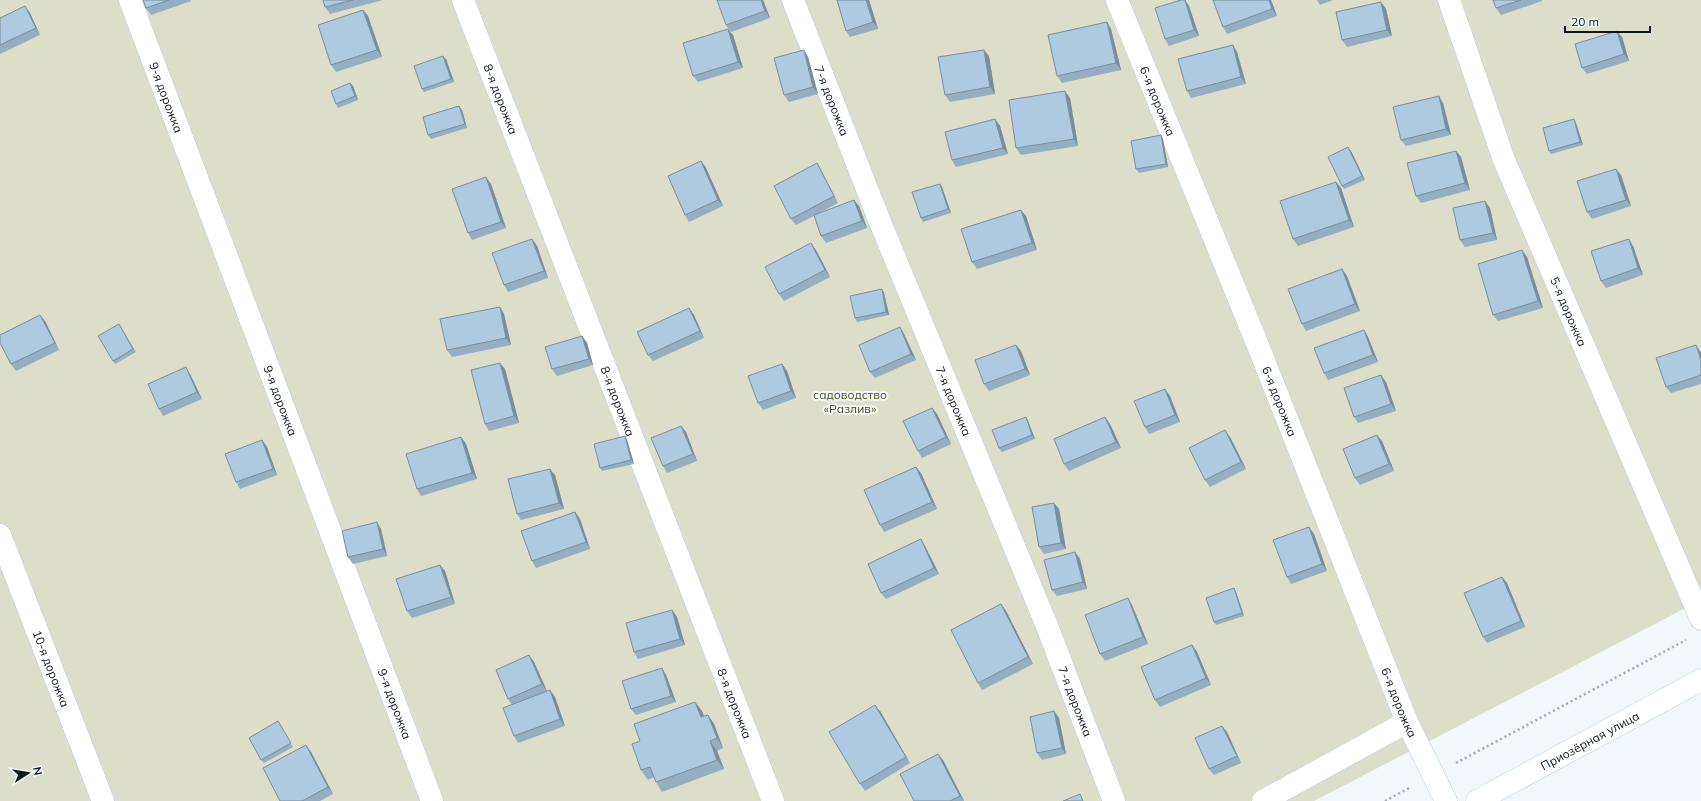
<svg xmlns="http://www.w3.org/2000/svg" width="1701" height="801" font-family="Mulish,sans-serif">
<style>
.green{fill:#dddec9}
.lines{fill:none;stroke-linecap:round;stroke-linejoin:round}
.minor-casing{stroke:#b4cfe4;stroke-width:23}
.path{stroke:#a3aab0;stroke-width:2.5;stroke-dasharray:2 3;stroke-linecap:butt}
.minor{stroke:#fff;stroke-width:22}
.wall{fill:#95aec1}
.shaded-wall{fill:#798d9d}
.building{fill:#adcae0;stroke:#798d9d}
.labels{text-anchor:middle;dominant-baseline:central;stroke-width:4;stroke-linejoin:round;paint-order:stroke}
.street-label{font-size:12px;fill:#0d171f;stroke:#f2f7fc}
.park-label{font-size:12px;fill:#4d4e17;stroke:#f2f7fc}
</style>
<rect width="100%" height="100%" fill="#f2f7fc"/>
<path class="green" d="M0,0H1701V600L1314,801H0Z"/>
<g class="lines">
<defs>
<g id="minor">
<path id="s1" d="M130,0L432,801"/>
<path id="s2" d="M463,0L773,801"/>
<path id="s3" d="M793,0L878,217L1047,626L1114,801"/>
<path id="s4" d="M1117,0L1259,348L1407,722L1446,801"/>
<path id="s5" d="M1449,0L1504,160L1701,619"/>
<path id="s6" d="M0,535L103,801"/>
<path d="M1263,801L1407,722"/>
<path id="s7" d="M1477,801L1701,680"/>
</g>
</defs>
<use href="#minor" class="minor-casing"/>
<path class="path" d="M1456,763L1686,640
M1385,801L1411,787"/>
<use href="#minor" class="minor"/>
</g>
<path class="wall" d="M143,0H191V1L151,15L146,8Z
M323,0H383L330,14L325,7Z
M763,0L770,18L731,32L726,25Z
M869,0L878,29L850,37L846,31Z
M1181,0H1185L1189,6L1199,36L1169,46L1165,39Z
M1213,0H1271L1277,16L1227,34L1223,27Z
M1317,0H1333L1320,5Z
M1493,0H1542V1L1501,15L1496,8Z
M1381,2L1386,9L1392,36L1347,47L1342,40Z
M363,10L368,16L382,57L336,72L331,65Z
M30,13L40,35L0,54V18Z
M1107,22L1111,29L1121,70L1062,83L1057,76Z
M728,29L733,35L743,68L698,82L693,76Z
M1622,37L1629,61L1587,74L1582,68Z
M804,50L808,57L818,94L789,102L784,95Z
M1237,52L1246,84L1191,98L1187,91Z
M989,56L995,94L950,102L945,95Z
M446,59L454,82L424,92L422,89Z
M350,83L353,86L358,100L338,108L336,104Z
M1070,98L1078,146L1021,155L1016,148Z
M1443,103L1451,135L1406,146L1401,140Z
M462,110L467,128L431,139L428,135Z
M995,119L1000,126L1008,154L956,167L952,160Z
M1576,123L1583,145L1551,154L1549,151Z
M1161,135L1163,139L1168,167L1139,173L1136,169Z
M1351,151L1365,180L1344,189L1342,186Z
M1456,151L1461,157L1470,190L1421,203L1416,196Z
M701,161L706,168L723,206L689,222L685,215Z
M821,170L838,203L821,212L859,206L867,228L826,243L821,236L814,216L796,225L791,219Z
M1621,175L1631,206L1592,219L1587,212Z
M1336,182L1341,188L1354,227L1298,246L1293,239Z
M491,184L506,228L472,240L468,233Z
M940,184L942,187L951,213L923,222L921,218Z
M1490,208L1497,240L1465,247L1460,240Z
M1026,216L1037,250L977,269L972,262Z
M532,239L537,246L548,278L508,292L504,285Z
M1633,246L1643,275L1606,288L1601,281Z
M816,250L830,277L784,301L779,294Z
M1522,250L1527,257L1543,308L1498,321L1493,315Z
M1342,269L1347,276L1360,311L1306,331L1302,324Z
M882,289L884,293L889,315L857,322L855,318Z
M500,307L504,314L511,345L452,357L447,350Z
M689,308L694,315L704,338L653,361L648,355Z
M45,321L59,350L16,371L11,364Z
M119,324L136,352L115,364L113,361Z
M900,327L904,334L916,360L875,378L870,372Z
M1364,330L1368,337L1378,362L1328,380L1324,373Z
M582,336L587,343L593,365L557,376L552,369Z
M1016,345L1021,351L1030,375L989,391L984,384Z
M1701,351V384L1671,393L1666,387Z
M782,364L787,371L796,398L763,410L758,403Z
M505,369L519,423L489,431L485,424Z
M190,374L202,399L163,416L159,409Z
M1386,382L1396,411L1358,423L1354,417Z
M1170,396L1180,422L1149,434L1145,427Z
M932,408L937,414L951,444L922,458L918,451Z
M1028,421L1035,439L1002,452L999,448Z
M1110,424L1121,448L1069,471L1064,464Z
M681,426L686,432L697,461L667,473L663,466Z
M1377,435L1382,441L1394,471L1360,485L1355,478Z
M625,436L627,440L634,464L602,471L600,468Z
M461,437L466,444L477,479L421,496L417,489Z
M1230,437L1246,469L1210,487L1205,480Z
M262,440L267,447L277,475L240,489L236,482Z
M921,473L937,509L884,532L880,525Z
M555,475L564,509L521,520L517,514Z
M1054,503L1059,509L1066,549L1044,554L1039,547Z
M575,512L580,519L590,549L536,568L532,561Z
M381,529L387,556L353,564L348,557Z
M1314,534L1327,571L1291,584L1287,577Z
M925,546L939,574L886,599L881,593Z
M1075,552L1080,559L1087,589L1057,596L1052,590Z
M440,565L445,571L455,604L412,618L407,611Z
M1502,577L1507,583L1525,627L1487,643L1483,637Z
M1236,592L1244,616L1216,625L1214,622Z
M1001,604L1006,611L1033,664L982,690L978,683Z
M1132,605L1148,644L1105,661L1100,654Z
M672,610L677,617L685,645L638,659L634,652Z
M1192,645L1197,652L1211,685L1160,707L1155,700Z
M529,655L534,662L547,691L532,697L550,690L555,697L565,726L518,743L514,736L512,705L508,699Z
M662,668L666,675L676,702L636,715L631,709Z
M695,702L702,711L704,716L708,715L714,724L723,748L717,751L724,769L662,792L656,782L654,777L648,780L641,770L640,741Z
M880,711L910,763L865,791L860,784Z
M1054,711L1059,718L1066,754L1042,760L1037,753Z
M278,721L293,747L264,763L261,760Z
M1227,732L1241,763L1214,775L1209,769Z
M311,752L333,794L320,801H280Z
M943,760L964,801H914Z"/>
<path class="shaded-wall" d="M761,0H763L770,18L765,11Z
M866,0H869L878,29L873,22Z
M1185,0L1189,6L1199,36L1194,30Z
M1269,0H1271L1277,16L1272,9Z
M1381,2L1386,9L1392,36L1387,30Z
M25,6L30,13L40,35L36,28Z
M363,10L368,16L382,57L377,50Z
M1107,22L1111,29L1121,70L1116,63Z
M728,29L733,35L743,68L738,62Z
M1617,31L1622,37L1629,61L1624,54Z
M1233,45L1237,52L1246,84L1241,77Z
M804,50L808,57L818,94L813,87Z
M984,50L989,56L995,94L990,87Z
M443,56L446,59L454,82L451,79Z
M350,83L353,86L358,100L355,96Z
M1065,91L1070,98L1078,146L1074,139Z
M1439,96L1443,103L1451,135L1446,129Z
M459,106L462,110L467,128L465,124Z
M995,119L1000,126L1008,154L1003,148Z
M1574,119L1576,123L1583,145L1580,142Z
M1161,135L1163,139L1168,167L1166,164Z
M1348,147L1351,151L1365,180L1362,176Z
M1456,151L1461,157L1470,190L1465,183Z
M701,161L706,168L723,206L718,200Z
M817,163L821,170L838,203L834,196Z
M1616,169L1621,175L1631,206L1626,200Z
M486,177L491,184L506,228L501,222Z
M1336,182L1341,188L1354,227L1349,220Z
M940,184L942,187L951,213L948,209Z
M854,200L859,206L867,228L862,221Z
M1485,201L1490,208L1497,240L1493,233Z
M1021,210L1026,216L1037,250L1032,243Z
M532,239L537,246L548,278L544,271Z
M1629,239L1633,246L1643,275L1638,268Z
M811,243L816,250L830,277L825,270Z
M1522,250L1527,257L1543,308L1538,301Z
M1342,269L1347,276L1360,311L1355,304Z
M882,289L884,293L889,315L886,312Z
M500,307L504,314L511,345L506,338Z
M689,308L694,315L704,338L700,331Z
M40,315L45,321L59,350L55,343Z
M900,327L904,334L916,360L911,354Z
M1364,330L1368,337L1378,362L1373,355Z
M582,336L587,343L593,365L589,359Z
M1016,345L1021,351L1030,375L1025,369Z
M1696,345L1701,353V360Z
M500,363L505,369L519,423L514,416Z
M782,364L787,371L796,398L791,391Z
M186,367L190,374L202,399L197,392Z
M1381,375L1386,382L1396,411L1391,404Z
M1165,389L1170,396L1180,422L1175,415Z
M932,408L937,414L951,444L946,437Z
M1026,417L1028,421L1035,439L1032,435Z
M1105,417L1110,424L1121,448L1116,442Z
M681,426L686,432L697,461L693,454Z
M1225,430L1230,437L1246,469L1241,462Z
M1377,435L1382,441L1394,471L1389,464Z
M625,436L627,440L634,464L631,460Z
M461,437L466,444L477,479L472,473Z
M262,440L267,447L277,475L273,469Z
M916,467L921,473L937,509L932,502Z
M550,469L555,475L564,509L559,503Z
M1054,503L1059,509L1066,549L1061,543Z
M575,512L580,519L590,549L586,542Z
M377,522L381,529L387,556L383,549Z
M1309,527L1314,534L1327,571L1322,564Z
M921,539L925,546L939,574L934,568Z
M1075,552L1080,559L1087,589L1083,582Z
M440,565L445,571L455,604L451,597Z
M1502,577L1507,583L1525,627L1521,621Z
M1234,588L1236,592L1244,616L1242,613Z
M1128,598L1132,605L1148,644L1143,637Z
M1001,604L1006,611L1033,664L1028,657Z
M672,610L677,617L685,645L680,639Z
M1192,645L1197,652L1211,685L1206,678Z
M529,655L534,662L547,691L542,684Z
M662,668L666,675L676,702L671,696Z
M550,690L555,697L565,726L560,719Z
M695,702L702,711L708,727L701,717Z
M875,705L880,711L910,763L906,757Z
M1054,711L1059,718L1066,754L1062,748Z
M708,715L714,724L723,748L717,738Z
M1222,726L1227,732L1241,763L1237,756Z
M710,741L717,751L724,769L717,760Z
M306,745L311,752L333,794L328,787Z
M938,754L943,760L964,801L960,796Z"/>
<path class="building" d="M143,0H169L146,8Z
M323,0H353L325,7Z
M717,0H761L765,11L726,25Z
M837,0H866L873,22L846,31Z
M1181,0H1185L1194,30L1165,39L1155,8Z
M1213,0H1269L1272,9L1223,27Z
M1493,0H1521L1496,8Z
M1381,2L1387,30L1342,40L1336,12Z
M25,6L36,28L0,45V18Z
M363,10L377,50L331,65L318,25Z
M1107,22L1116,63L1057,76L1048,35Z
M728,29L738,62L693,76L683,43Z
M1617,31L1624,54L1582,68L1575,44Z
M1233,45L1241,77L1187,91L1178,59Z
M804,50L813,87L784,95L774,58Z
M984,50L990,87L945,95L938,57Z
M443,56L451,79L422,89L414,66Z
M350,83L355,96L336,104L331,91Z
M1065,91L1074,139L1016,148L1009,100Z
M1439,96L1446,129L1401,140L1393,107Z
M459,106L465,124L428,135L423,117Z
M995,119L1003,148L952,160L945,132Z
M1574,119L1580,142L1549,151L1543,128Z
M1161,135L1166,164L1136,169L1131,141Z
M1348,147L1362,176L1342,186L1328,157Z
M1456,151L1465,183L1416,196L1407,163Z
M701,161L718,200L685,215L668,176Z
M817,163L834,196L791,219L774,186Z
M1616,169L1626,200L1587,212L1577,181Z
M486,177L501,222L468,233L452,189Z
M1336,182L1349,220L1293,239L1280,201Z
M940,184L948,209L921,218L912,192Z
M854,200L862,221L821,236L814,215Z
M1485,201L1493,233L1460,240L1453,208Z
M1021,210L1032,243L972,262L961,229Z
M532,239L544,271L504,285L492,253Z
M1629,239L1638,268L1601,281L1591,251Z
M811,243L825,270L779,294L765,267Z
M1522,250L1538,301L1493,315L1478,264Z
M1342,269L1355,304L1302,324L1288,289Z
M882,289L886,312L855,318L850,296Z
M500,307L506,338L447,350L440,319Z
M689,308L700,331L648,355L637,332Z
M40,315L55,343L11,364L0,343V335Z
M119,324L133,349L113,361L98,336Z
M900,327L911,354L870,372L859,345Z
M1364,330L1373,355L1324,373L1314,348Z
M582,336L589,359L552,369L545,347Z
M1016,345L1025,369L984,384L975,360Z
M1696,345L1701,360V375L1666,387L1656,358Z
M500,363L514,416L485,424L471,370Z
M782,364L791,391L758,403L748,376Z
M186,367L197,392L159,409L148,384Z
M1381,375L1391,404L1354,417L1344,388Z
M1165,389L1175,415L1145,427L1134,401Z
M932,408L946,437L918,451L903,421Z
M1026,417L1032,435L999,448L992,430Z
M1105,417L1116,442L1064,464L1054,439Z
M681,426L693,454L663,466L651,438Z
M1225,430L1241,462L1205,480L1189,448Z
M1377,435L1389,464L1355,478L1343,449Z
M625,436L631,460L600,468L594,444Z
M461,437L472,473L417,489L406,454Z
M262,440L273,469L236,482L225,454Z
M916,467L932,502L880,525L864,490Z
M550,469L559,503L517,514L508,479Z
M1054,503L1061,543L1039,547L1032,507Z
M575,512L586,542L532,561L521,531Z
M377,522L383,549L348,557L342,531Z
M1309,527L1322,564L1287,577L1273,540Z
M921,539L934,568L881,593L868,564Z
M1075,552L1083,582L1052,590L1044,560Z
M440,565L451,597L407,611L396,579Z
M1502,577L1521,621L1483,637L1464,593Z
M1234,588L1242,613L1214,622L1206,598Z
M1128,598L1143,637L1100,654L1085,615Z
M1001,604L1028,657L978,683L951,630Z
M672,610L680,639L634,652L626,623Z
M1192,645L1206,678L1155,700L1141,667Z
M529,655L542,684L508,699L496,670Z
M662,668L671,696L631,709L622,681Z
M550,690L560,719L514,736L503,708Z
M695,702L701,717L708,715L717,738L710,741L717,760L656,782L650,767L641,770L632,744L640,741L634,724Z
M875,705L906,757L860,784L829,732Z
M1054,711L1062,748L1037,753L1030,717Z
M278,721L291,743L261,760L249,738Z
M1222,726L1237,756L1209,769L1195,738Z
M306,745L328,787L302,801H280L263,768Z
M938,754L960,796L950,801H914L900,774Z
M1080,794L1083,801H1063Z"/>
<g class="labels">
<g class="street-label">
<text stroke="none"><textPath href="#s1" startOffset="104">9-я дорожка</textPath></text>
<text stroke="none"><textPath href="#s2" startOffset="106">8-я дорожка</textPath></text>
<text stroke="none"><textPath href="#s3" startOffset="108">7-я дорожка</textPath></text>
<text stroke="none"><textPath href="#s4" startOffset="109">6-я дорожка</textPath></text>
<text stroke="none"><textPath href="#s5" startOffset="334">5-я дорожка</textPath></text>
<text stroke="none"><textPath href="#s1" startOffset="428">9-я дорожка</textPath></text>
<text stroke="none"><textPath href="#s2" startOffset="430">8-я дорожка</textPath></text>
<text stroke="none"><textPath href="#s3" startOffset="432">7-я дорожка</textPath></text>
<text stroke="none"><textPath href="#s4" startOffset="433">6-я дорожка</textPath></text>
<text stroke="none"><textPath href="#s6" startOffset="143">10-я дорожка</textPath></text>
<text stroke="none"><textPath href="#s3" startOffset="756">7-я дорожка</textPath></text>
<text stroke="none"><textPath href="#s4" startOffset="757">6-я дорожка</textPath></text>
<text stroke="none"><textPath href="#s2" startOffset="754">8-я дорожка</textPath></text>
<text stroke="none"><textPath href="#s1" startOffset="752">9-я дорожка</textPath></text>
<text stroke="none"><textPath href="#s7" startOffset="128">Приозёрная улица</textPath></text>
</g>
<g class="park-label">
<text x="850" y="394">садоводство<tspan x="850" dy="14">«Разлив»</tspan></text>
</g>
</g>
<g transform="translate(28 773) rotate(78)" stroke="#f2f7fc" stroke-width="3" paint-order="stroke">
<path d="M0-3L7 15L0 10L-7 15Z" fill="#0d171f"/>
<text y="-6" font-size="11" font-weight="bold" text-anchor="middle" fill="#0d171f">N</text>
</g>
<path d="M1565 26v6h85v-6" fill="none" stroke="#0d171f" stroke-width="2"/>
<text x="1571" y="26" font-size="12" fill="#0d171f" stroke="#f2f7fc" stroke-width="3" paint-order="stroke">20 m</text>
</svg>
